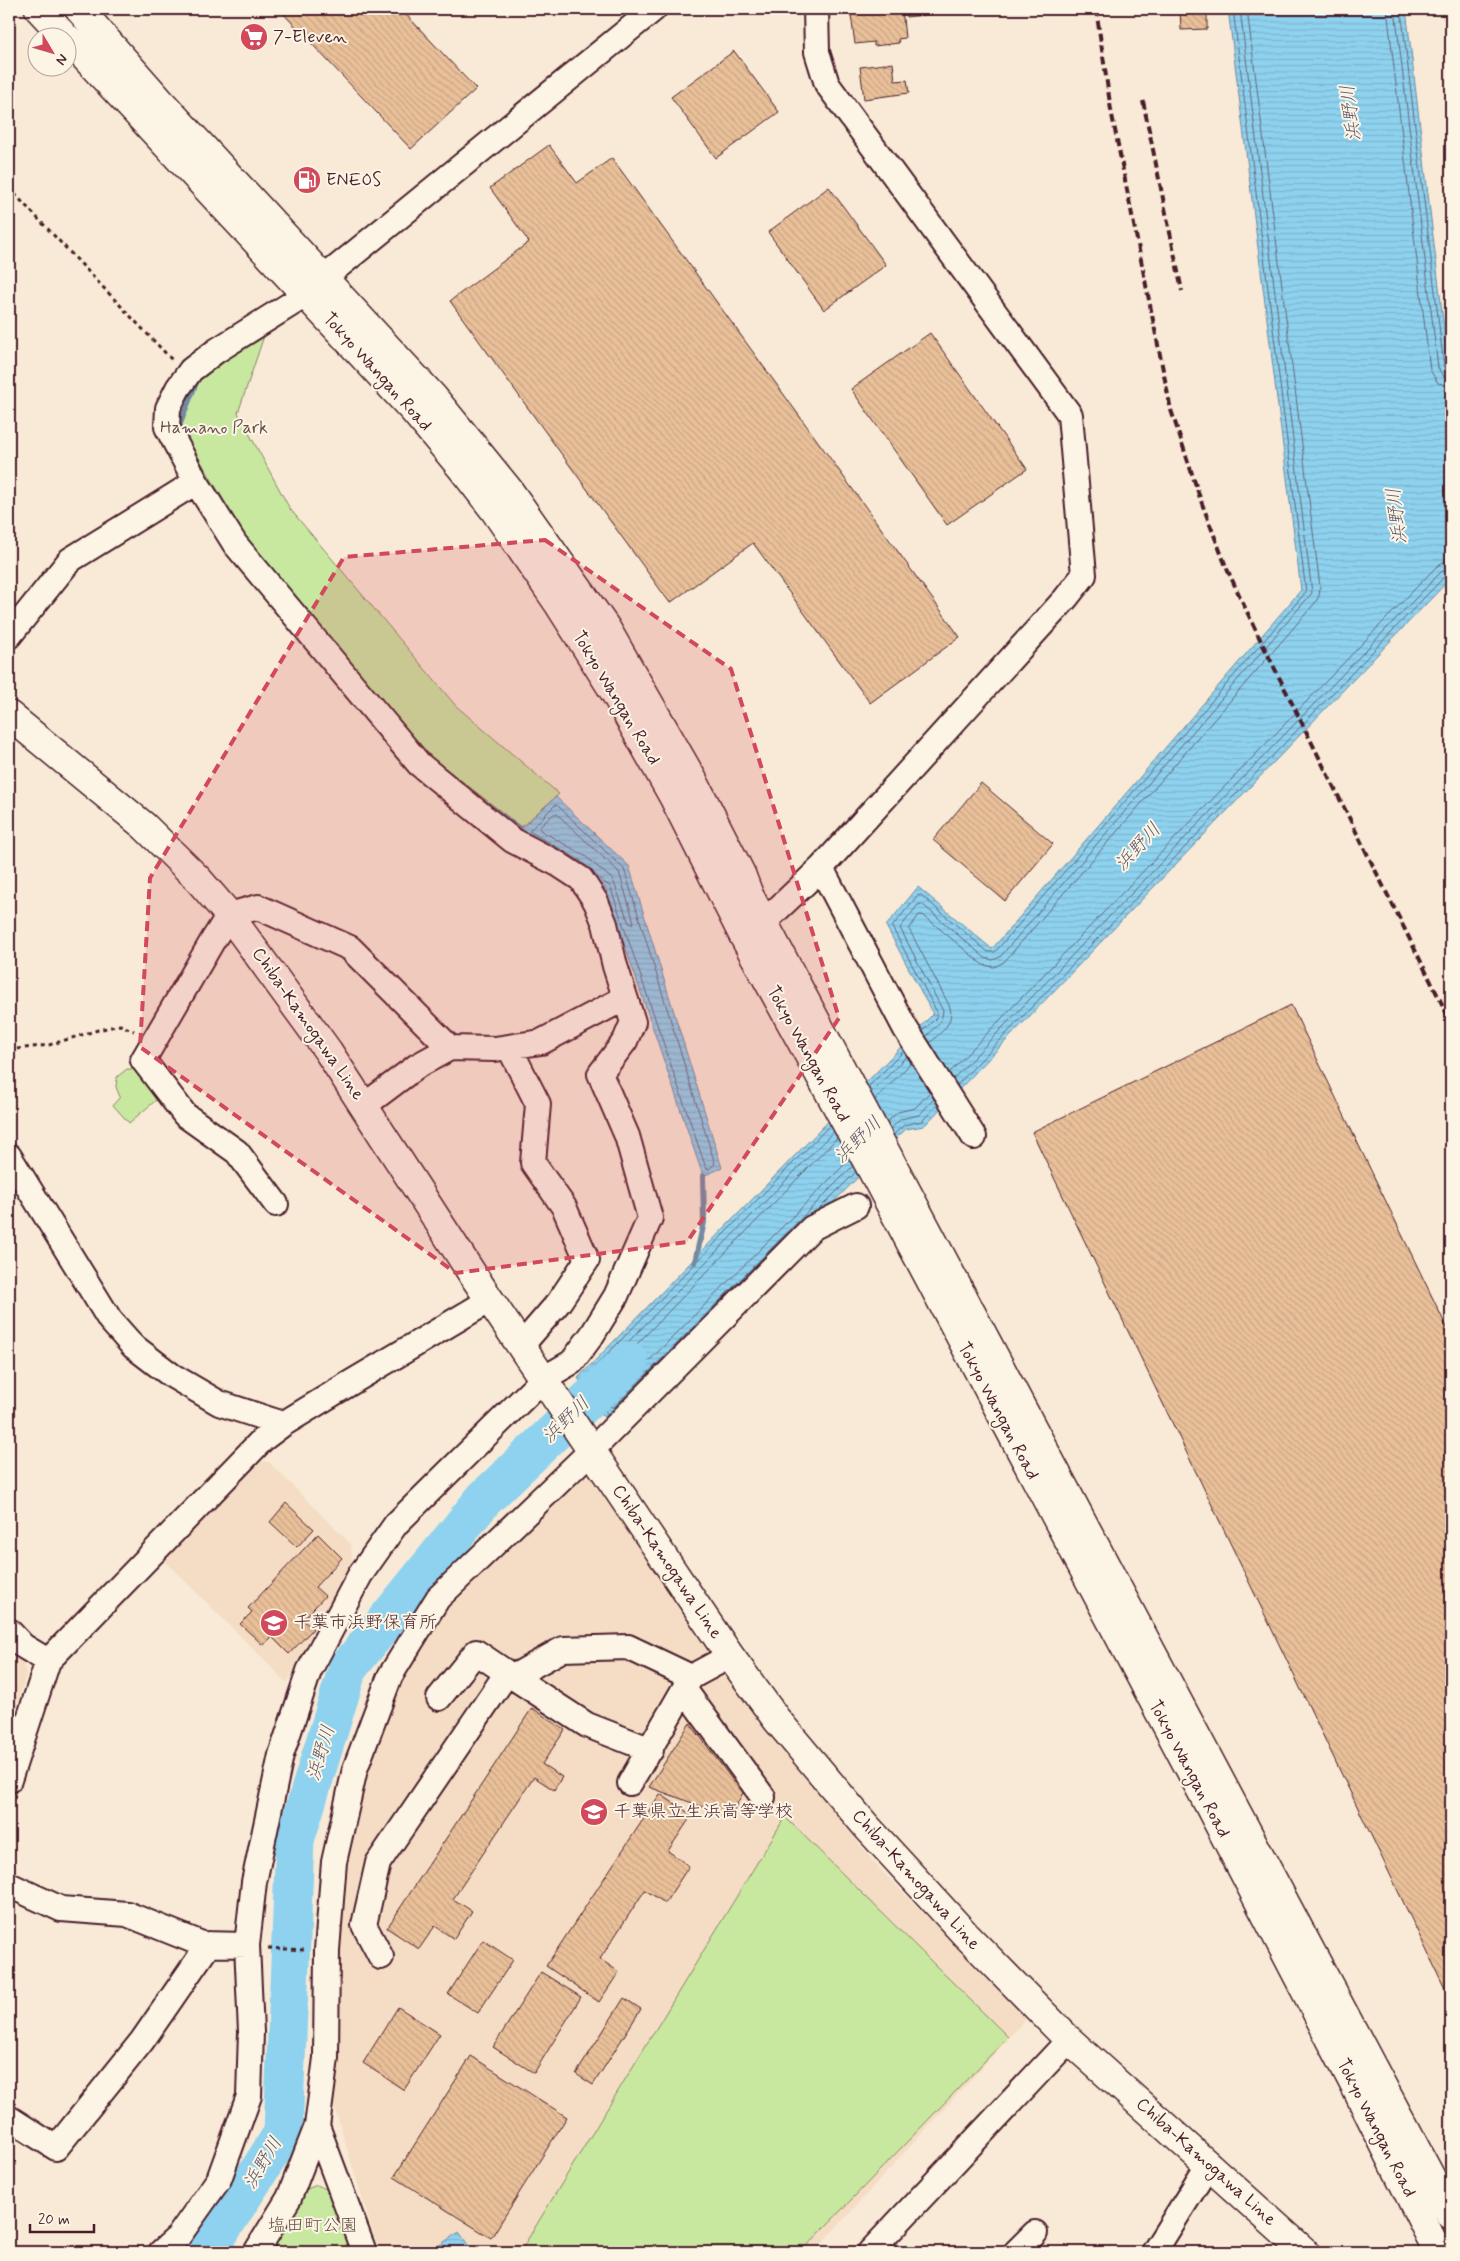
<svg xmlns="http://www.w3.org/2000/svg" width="1460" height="2261" font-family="Mynerve,'Klee One',sans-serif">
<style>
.built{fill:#f4ddc4}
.green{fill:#c8e8a0;stroke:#898466}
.water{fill:url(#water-rules);stroke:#738aa1}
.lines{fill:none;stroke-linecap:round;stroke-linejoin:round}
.shore{stroke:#656779;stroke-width:1}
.stream{stroke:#738aa1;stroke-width:6}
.river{stroke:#8ed2ef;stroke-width:39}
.building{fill:url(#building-back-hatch);stroke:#4a1f2b}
.minor-casing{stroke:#4a1f2b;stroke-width:28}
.major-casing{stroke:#4a1f2b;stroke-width:31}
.highway-casing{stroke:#4a1f2b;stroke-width:31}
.path{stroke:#4a1f2b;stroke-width:3;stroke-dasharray:4 4;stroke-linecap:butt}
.minor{stroke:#fcf5e5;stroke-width:24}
.major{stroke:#fcf5e5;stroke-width:28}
.highway{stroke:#fcf5e5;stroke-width:28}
.rail{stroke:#4a1f2b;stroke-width:4;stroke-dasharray:8 4;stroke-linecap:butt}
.marked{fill:#d1495b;fill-opacity:0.2;stroke:#d1495b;stroke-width:4;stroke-dasharray:10 6;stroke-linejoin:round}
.labels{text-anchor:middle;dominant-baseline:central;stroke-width:4;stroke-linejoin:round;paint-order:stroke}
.poi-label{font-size:18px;fill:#4a1f2b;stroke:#fcf5e5;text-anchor:start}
.street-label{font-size:18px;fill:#4a1f2b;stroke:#fcf5e5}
.park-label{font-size:18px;fill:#6a5148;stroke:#fcf5e5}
.water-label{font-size:19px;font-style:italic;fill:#5e5566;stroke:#fcf5e5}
</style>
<defs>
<pattern id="water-rules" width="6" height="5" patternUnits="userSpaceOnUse" patternTransform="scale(1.25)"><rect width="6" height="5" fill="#8ed2ef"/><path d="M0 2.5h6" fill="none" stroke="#7cb4cd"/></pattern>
<pattern id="building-back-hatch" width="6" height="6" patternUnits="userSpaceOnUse" patternTransform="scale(1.25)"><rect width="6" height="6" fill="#e9c099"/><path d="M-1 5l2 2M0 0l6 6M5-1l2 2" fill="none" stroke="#c9a584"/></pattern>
</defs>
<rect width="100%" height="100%" fill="#f8ead6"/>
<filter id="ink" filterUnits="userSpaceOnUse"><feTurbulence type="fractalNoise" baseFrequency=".02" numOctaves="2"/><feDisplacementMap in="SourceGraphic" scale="10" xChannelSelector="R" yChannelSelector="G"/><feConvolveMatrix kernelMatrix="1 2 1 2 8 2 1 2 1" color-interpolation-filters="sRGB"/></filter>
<g filter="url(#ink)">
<path class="built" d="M254,1461L269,1462L351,1544L352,1564L287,1683L161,1557Z
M590,1473L728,1678L877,1866L1027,2018L814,2252H379L333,2103L338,1894L365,1757L413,1652L467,1580Z
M9,1642L20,1653L26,1674L9,1734Z"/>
<path class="green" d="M265,333L238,413L290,509L456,706L559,794L521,827L427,754L245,536L181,428L201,373Z
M127,1069L140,1070L161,1096L129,1123L113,1105L120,1097L116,1087L117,1077Z
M785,1817L1008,2037L801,2252H520Z
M317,2185L328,2190L350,2252H265L304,2190Z"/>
<path class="water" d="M1228,9H1406L1451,387V578L924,1126L906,1129L610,1427L578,1378L933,1014L886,926L918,887L992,949L1301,590Z
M556,797L629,866L722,1168L703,1176L605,887L601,891L518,831Z
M459,2232L473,2252H429Z"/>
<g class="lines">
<path class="shore" d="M1387,9L1430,370L1438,383L1451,386
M1395,9L1438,368L1443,376L1451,379
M1401,9L1444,367L1446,371L1451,372
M557,805L624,869L715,1164L709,1169L706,1168L610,886L603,882L581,861L529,831L554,806Z
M554,814H557L619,872L634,922L633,924L629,923L613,880L585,856L540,830V827Z
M923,1031L936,1018L937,1012L892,927L917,896L921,895L988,952H995L1306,592L1233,9
M926,1037L941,1021L943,1011L900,928L918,905L922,904L985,958L993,960L1000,957L1312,593L1240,9
M930,1043C941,1032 956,1022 949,1005L909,929L919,915H923L983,965L994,967L1004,962L1315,603L1319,596L1320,587L1247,9
M949,1073L1436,567L1443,562L1451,561
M953,1079L1441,572L1451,568
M957,1085L1445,576L1451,575
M868,1087L904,1051
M871,1093L907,1056
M875,1100L911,1063
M887,1122L898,1112L915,1108L930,1092
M890,1129L901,1119L919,1115L934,1099
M834,1131L593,1378V1381L611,1407H614L853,1166
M893,1135L904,1125L922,1121L938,1104
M837,1138L603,1379V1382L612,1395H615L849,1160
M818,1210L856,1172
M608,1415L585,1380V1377L830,1125"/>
<path class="stream" d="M180,431L178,428L197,380
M485,803L520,830
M695,1262L704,1222L703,1176"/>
<path class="river" d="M207,2252L283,2133L295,1840L348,1668L484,1499L629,1361"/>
</g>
<path class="building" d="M279,9H401L476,89L411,149Z
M902,9L905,38L898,39L899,43L874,46V42L855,44L851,15Z
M906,9H977L906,17Z
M1180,9H1207V29L1181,30Z
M1443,9H1451V72Z
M734,51L779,112L716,158L671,97Z
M893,63L895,81L907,80L909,93L864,99L860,67Z
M549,145L577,183L612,158L960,637L870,703L753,543L670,603L450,301L529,242L490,188Z
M829,187L886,265L824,310L768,232Z
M930,333L1027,469L947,525L851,389Z
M981,783L1053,844L1005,901L933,840Z
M1291,1005L1451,1336V2001L1032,1132Z
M286,1503L314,1529L297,1547L270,1522Z
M318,1534L342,1558L315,1587L325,1596L303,1620L313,1629L289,1654L272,1637L263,1645L240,1624L252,1612L248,1608Z
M532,1708L565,1730L542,1764L562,1777L554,1790L534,1777L453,1899L472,1911L454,1939L435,1926L419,1949L387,1928Z
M690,1723L734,1782L745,1789L730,1817L649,1787Z
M660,1794L692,1815L668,1851L689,1866L665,1903L645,1890L600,1959L619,1972L599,2002L546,1966Z
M483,1940L513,1960L478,2013L448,1994Z
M541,1972L581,1997L534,2073L493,2047Z
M624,1998L641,2009L593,2085L576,2074Z
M398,2007L440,2034L404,2090L363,2063Z
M471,2056L567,2117L491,2238L394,2177Z"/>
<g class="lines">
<defs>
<path id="minor" d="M324,278L654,9
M9,636L70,560L196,482
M821,868L905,1028L974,1137
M749,931L764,922L821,868L1066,598L1084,575L1070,415L827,84L817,52L816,9
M509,1047L538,1104L533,1163L564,1207L587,1260L559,1302L521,1346
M365,1105L417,1066L450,1048L495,1049L541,1042L625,998
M9,1156L110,1320L133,1346L171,1375L219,1403L283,1424
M276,1204L237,1152L185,1115L143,1060L213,940L229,915L258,907L350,948L450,1048
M9,1631L23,1646L48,1661
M513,1677L587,1725L651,1750
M684,1689L763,1797
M439,1698L476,1652L513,1677L563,1649L628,1647L691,1677
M9,1780L48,1661L263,1439L283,1424L347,1385L490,1300
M630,1783L691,1677L730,1656
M9,1885L61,1909L127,1914L202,1944L247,1945
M381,1957L364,1925L378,1863L507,1673
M9,2118L56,2148L142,2041L209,1944
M317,2126L364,2252
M161,2252L178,2237L219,2179L249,2096L251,2032L247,1945L254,1882L281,1755L309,1671L360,1575L396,1524L543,1379L572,1362L592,1335L616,1296L650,1218L627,1136L600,1074L625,1041L633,1022L615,966L605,924L596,902L581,879L558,864L512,840L419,764L235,544L196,482L167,427L168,408L178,388L191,370L216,351L307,294
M256,2252L289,2198L317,2126L326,2058L327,1950L334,1862L355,1769L390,1676L438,1598L592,1450L812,1228L856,1206
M870,2252L1069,2040
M1016,2252L1035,2233
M1154,2252L1209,2164"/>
<path id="major" d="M9,715L144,826L197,878L229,915L328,1051L473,1275L730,1656L777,1720L866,1826L965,1934L1069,2040L1305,2252"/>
<path id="highway" d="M39,9L66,38
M79,9L160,101L434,398L508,489L606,628L693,780L741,874L749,895L1451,2215
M68,39L414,411L460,466L495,511L558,603L615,693L674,798L743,935L873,1172L1204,1796L1357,2090L1438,2252"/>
</defs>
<use href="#minor" class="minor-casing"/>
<use href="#major" class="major-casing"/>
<use href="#highway" class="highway-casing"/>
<path class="path" d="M9,188L172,360
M9,1050L49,1045L98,1030L120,1025L134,1031
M268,1948L304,1950"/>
<use href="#minor" class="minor"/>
<use href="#major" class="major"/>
<use href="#highway" class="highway"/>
<path class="rail" d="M1096,9L1111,110L1171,410L1201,501L1227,569L1257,633L1451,1022
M1143,101L1182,291"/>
</g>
</g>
<path class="marked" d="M545,540L731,669L839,1018L687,1242L456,1273L140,1047L150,878L344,557Z"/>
<defs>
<symbol id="supermarket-disc" viewBox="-11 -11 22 22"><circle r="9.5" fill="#d1495b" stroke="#fcf5e5"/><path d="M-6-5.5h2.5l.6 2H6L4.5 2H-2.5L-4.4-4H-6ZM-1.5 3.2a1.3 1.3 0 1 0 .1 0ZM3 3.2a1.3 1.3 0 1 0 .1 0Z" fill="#fff"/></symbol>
<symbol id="fuel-disc" viewBox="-11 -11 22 22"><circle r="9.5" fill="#d1495b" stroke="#fcf5e5"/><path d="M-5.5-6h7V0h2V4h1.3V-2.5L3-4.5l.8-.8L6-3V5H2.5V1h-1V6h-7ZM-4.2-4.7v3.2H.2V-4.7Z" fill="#fff"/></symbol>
<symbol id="school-disc" viewBox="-11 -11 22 22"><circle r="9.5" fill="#d1495b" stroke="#fcf5e5"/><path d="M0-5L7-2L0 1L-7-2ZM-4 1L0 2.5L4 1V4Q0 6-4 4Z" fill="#fff"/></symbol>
</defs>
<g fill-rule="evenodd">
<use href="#supermarket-disc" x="238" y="21" width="32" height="32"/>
<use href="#fuel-disc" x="291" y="164" width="32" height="32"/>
<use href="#school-disc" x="258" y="1607" width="32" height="32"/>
<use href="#school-disc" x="578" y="1796" width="32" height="32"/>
</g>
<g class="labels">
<g class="poi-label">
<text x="273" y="37">7-Eleven</text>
<text x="326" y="180">ENEOS</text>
<text x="293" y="1623">千葉市浜野保育所</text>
<text x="613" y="1812">千葉県立生浜高等学校</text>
</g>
<g class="street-label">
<text transform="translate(377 372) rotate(48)">Tokyo Wangan Road</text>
<text transform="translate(616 698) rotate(59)">Tokyo Wangan Road</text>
<text transform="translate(308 1024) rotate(55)">Chiba-Kamogawa Line</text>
<text transform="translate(808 1054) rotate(61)">Tokyo Wangan Road</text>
<text transform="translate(998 1411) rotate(62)">Tokyo Wangan Road</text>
<text transform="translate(667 1562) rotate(56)">Chiba-Kamogawa Line</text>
<text transform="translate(1189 1769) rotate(62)">Tokyo Wangan Road</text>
<text transform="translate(916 1880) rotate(48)">Chiba-Kamogawa Line</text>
<text transform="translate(1376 2128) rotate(63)">Tokyo Wangan Road</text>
<text transform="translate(1206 2162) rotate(42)">Chiba-Kamogawa Line</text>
</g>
<g class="park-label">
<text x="214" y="428">Hamano Park</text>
<text x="313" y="2226">塩田町公園</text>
</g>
<g class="water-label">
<text transform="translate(1351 113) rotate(-97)">浜野川</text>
<text transform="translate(1397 516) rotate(-97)">浜野川</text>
<text transform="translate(1138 847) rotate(-47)">浜野川</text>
<text transform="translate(858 1140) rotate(-44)">浜野川</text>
<text transform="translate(566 1420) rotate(-44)">浜野川</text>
<text transform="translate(321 1753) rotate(-73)">浜野川</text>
<text transform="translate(263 2163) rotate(-59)">浜野川</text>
</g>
</g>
<rect width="1460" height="2261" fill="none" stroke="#fcf5e5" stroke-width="30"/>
<rect x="15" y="15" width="1430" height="2231" fill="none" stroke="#4a1f2b" stroke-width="2" filter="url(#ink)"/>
<g transform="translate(52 52) rotate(128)"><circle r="24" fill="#fcf5e5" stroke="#b59f9b"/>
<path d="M0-4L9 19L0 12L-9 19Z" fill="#d1495b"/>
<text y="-8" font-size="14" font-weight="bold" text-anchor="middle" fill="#4a1f2b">N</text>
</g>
<path d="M30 2224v8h64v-8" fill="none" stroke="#4a1f2b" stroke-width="2.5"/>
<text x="38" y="2224" font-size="15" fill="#4a1f2b" stroke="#fcf5e5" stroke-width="4" paint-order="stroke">20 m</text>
</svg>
